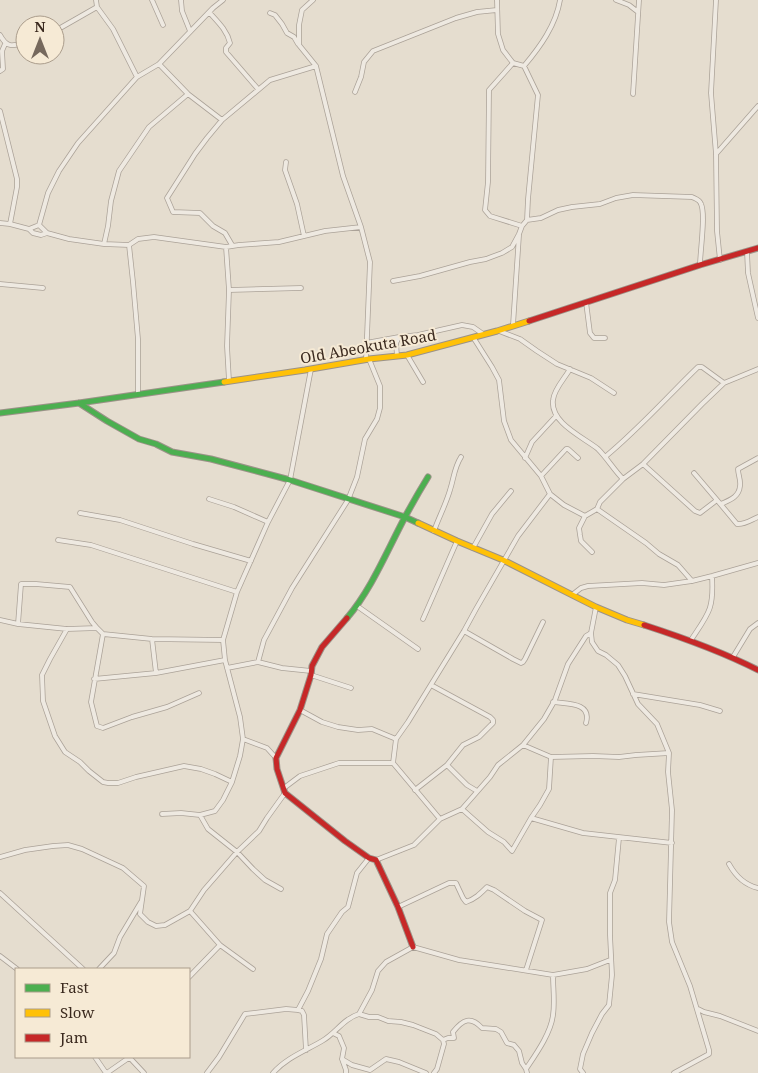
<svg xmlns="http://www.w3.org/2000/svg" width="758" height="1073" font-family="'Noto Serif',serif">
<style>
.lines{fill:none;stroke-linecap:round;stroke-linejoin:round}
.street-casing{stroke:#aba298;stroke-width:5.5}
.fast-casing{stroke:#9b9288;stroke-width:7}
.slow-casing{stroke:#9b9288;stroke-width:7}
.jam-casing{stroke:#9b9288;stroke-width:7}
.street{stroke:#eee9e1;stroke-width:4}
.fast{stroke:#4caf50;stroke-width:5}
.slow{stroke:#ffc107;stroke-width:5}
.jam{stroke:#c62828;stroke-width:5}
.labels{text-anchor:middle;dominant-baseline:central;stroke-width:4;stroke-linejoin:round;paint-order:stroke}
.street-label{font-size:15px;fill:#3b2a1f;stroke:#f6ead5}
</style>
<rect width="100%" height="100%" fill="#e5ddcf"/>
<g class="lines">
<defs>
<path id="street" d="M96,0L97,7L113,29L137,77
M152,0L163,25
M181,0L182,11L190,31
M313,0L302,10L299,25V45L316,66L343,176L361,227L370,262L366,360
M497,0L498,34L503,50L513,63L524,66L538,95L528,199L527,220
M616,0L629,5L638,12
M716,0L711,93L716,154L717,231L720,260
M209,12C217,21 227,30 230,43L226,48V52L258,89
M270,13L275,15L282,24L287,33L294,37L298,44
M55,31L97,7
M0,35C7,48 12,46 25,43
M513,63L489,90L488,182L485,210L490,216L522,226
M159,64L188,94L222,120
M524,66C540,47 556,25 560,0
M0,71L3,69L2,51L5,44
M355,92L361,77L364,62L373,51L456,18L477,12L497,10
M633,94L639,0
M0,111L17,179V187L10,224
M716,154L758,106
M286,162L285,170L297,204L304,236
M0,223L10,224L29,229L33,233L41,235L47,233L69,239L104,244L129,245L138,239L154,237L226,247L239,245L279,242L325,231L361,227
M39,225L48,193L59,171L78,143L137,77L159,64L213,8L223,0
M29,229L39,225L47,233
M104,244L108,226L111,201L119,171L149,127L188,94
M129,245L133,282L138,339V394
M232,245L225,233L213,226L200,213L173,212L167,198L195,154L207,138L222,120L270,80L316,66
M226,247L229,290L227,346L229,381
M747,252L748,273L758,318
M393,281L420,276L470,262L486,259L502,253L512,247L519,234L522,226L527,220L541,218L558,210L572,207L600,204L616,198L633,195L692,197C696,199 700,200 701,204C706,214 700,252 700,265
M0,284L43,288
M229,290L301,288
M586,302L590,333L594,338H605
M513,325L519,235
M499,331L520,339L537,351L557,364L591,378L614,393
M473,337L492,367L499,380L504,421L511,440L541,476L550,494L564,505L585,516
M366,343L399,337
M407,355L423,382
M397,356L396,343L399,337L418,335L462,325L473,327L483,334
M570,369C565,378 554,389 553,400C550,423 583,437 598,449C607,458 614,470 623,479
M605,457C639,429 667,397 698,367H702L724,383
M525,458L532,442L556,416
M643,464L695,511L700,513L717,500L737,524C744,525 751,520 758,517
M694,473L717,500
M541,476L566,449H568L578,458
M209,499L234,507L268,522
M721,504C730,500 739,497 740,486C741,480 738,475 738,469L758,458
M597,509L646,543L659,554L678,565L692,581
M80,513L120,520L193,544L251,561
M434,531C439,517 446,504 450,490C454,478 454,468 461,457
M58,540L91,545L237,592
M473,548L492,514L511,491
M592,552L581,541L580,535L579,528L585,516L597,509L600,502L623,479L643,464L702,404L724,383L758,369
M572,595L581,588L588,586L642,583L664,585L692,581L712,576L758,563
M357,606L418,649
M596,607L591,633L592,642L598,651L606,655L618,665L625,676L638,704L657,724L669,753L668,772L672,810L669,922L672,942L690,986L709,1050V1054L674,1073
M423,619L457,541
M0,620L18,624L67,629L97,628L103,634L152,639L223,640
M18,624L21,584H36L70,587L92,622L97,628
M67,629L50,659L42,675L43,701L55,736L65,752L80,762L89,771L103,782L108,783H118L136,777L184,766L201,769L215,774L232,782
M464,631L513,659L521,663L523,662L525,659L543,622
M103,634L91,702L97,726L103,728L132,717L167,707L199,693
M152,639L156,673
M691,640C709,613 714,609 712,576
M733,657L750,629L758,623
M258,662L264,640L292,588L348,500L357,477L365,439L377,419L380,408V386L369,359
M227,668L258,662L282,668L311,671
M311,675L351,688
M94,679L156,673L225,660
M633,694L700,705L720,711
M553,702C567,704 592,702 586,723
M300,710L322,722L338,727L358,730L372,729L396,739
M243,739L267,748L276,758
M523,745L551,757L593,756L619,757L636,755L669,753
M447,765L467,785L477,791
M284,788L300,776L339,763H393
M415,790L447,765L463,745L479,737L493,723V720L490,717L431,685
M462,809L488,832L504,842L512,851L531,818L540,805L549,789L551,757
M162,814L181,813L200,815L208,829L237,852L253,869L265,880L281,889
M200,815L215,811L223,800L232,782L240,756L243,739L240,717L225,660L223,640L237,592L268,522L290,480L311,369
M531,818L583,833L672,843
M440,819L393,763L396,739L408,722L464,631L476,609L518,536L550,494
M0,857L25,850L53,846L68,845L82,849L123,868L144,886L140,914L148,922L156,926L165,925L190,911L204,890L237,852L259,831L267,818L285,793
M376,860L414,845L440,819L462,809L490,777L498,765L523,745L544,719L555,700L568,664L586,636L591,633
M729,864C735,875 745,885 758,888
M0,893L83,969
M398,907L449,883H456L463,898L466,902C475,899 480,894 487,887L494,890L525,911L542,920L526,970
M190,911L220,945L253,969
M0,956L17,969
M99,969L114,953L120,937L141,902
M189,977L220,945
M698,1009L704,1012L720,1016L758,1031
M359,1014L369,1017H378L388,1021L401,1022L413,1025L436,1034L443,1040L444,1044L437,1069L434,1073
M333,1033L339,1036L344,1048L342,1059L346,1070V1073
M443,1040L448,1038H454L453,1032C463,1019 471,1016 482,1028L496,1029L501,1032L507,1043L514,1045L519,1051L522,1063L526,1069
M306,1050L304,1015L302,1011L298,1010L308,991L321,959L327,934L342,912L348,907L357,873L369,858
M95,1057L106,1073
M129,1057L144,1073
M342,1059L352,1065L370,1070L386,1059L399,1062L426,1073
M107,1073L130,1057
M207,1073L219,1057L245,1014L286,1009L298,1010
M273,1073C286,1058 305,1051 322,1041C336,1033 343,1019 359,1014L372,990L378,971L386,962L413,947L459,960L553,975L587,969L610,960
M527,1073L526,1069C536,1054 551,1033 553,1015C555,1002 553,988 553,975
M583,1073L580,1069L583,1054L592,1033L602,1014L609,1005L612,975L610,935V893L615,880L619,838"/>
<path id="fast" d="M79,403L107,421L139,439L156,444L172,452L211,459L290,480L405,517L418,523
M0,413L79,403L224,382
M347,618C371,590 387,551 405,517C412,504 420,490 428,477"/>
<path id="slow" d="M224,382L305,370L369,359L407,355L497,331L529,321
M418,523L457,541L503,560L596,607L627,620L644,625"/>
<path id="jam" d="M529,321L700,265L758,248
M347,618L322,647L312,666L311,675L300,710L276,758L277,769L285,793L345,841L369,858L376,860L398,907L413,947
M644,625C684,638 721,651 758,670"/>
</defs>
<use href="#street" class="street-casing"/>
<use href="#fast" class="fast-casing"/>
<use href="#slow" class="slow-casing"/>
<use href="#jam" class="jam-casing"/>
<use href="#street" class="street"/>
<use href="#fast" class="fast"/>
<use href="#slow" class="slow"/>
<use href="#jam" class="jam"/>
</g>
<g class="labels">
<g class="street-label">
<text transform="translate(368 346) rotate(-10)">Old Abeokuta Road</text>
</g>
</g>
<rect x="15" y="968" width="175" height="90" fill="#f6ead5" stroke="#ab9d8c"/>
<rect x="25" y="984" width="25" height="8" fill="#4caf50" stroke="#ab9d8c"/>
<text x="60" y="993" font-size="15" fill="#3b2a1f">Fast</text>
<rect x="25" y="1009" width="25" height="8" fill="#ffc107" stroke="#ab9d8c"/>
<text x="60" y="1018" font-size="15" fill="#3b2a1f">Slow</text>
<rect x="25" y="1034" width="25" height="8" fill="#c62828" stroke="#ab9d8c"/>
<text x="60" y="1043" font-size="15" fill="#3b2a1f">Jam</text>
<g transform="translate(40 40)"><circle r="24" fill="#f6ead5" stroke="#ab9d8c"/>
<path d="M0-4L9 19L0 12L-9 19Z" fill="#76695d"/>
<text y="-8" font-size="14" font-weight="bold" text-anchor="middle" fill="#3b2a1f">N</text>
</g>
</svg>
